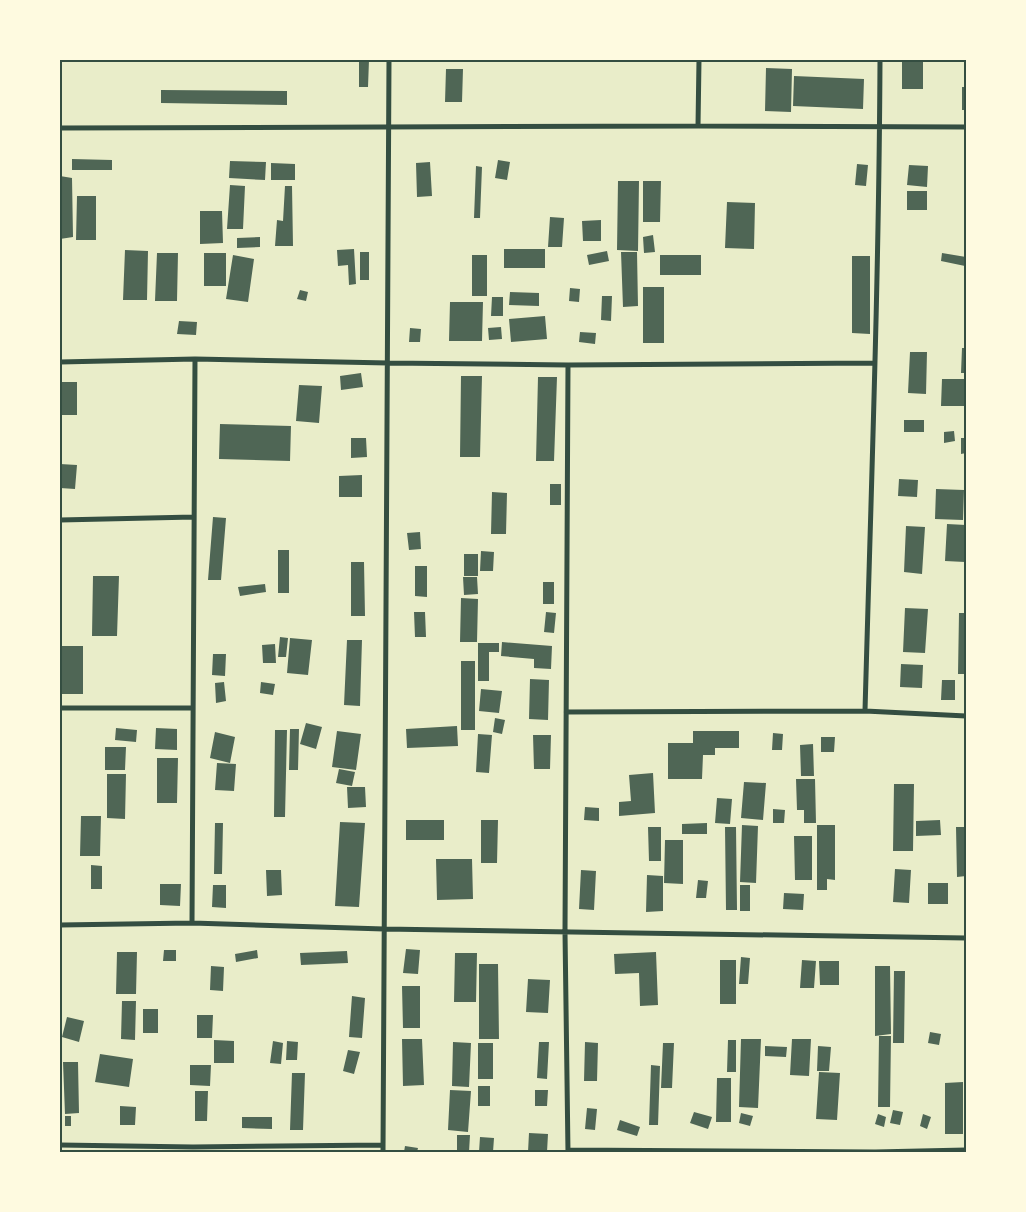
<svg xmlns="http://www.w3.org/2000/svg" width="1026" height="1212" font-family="'Fira Sans',sans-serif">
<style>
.building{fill:#4f6655}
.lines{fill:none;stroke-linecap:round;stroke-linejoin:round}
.minor{stroke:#344e41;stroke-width:5}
.neatline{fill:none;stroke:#344e41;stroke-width:2}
</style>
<rect width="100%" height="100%" fill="#e9edc9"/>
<path class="building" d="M359,60H369L368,87H359Z
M902,60H923V89H902Z
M766,68L792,69L791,112L765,111Z
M446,69H463L462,102H445Z
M794,76L864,79L863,109L793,106Z
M962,87H966V110H962Z
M161,90L287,91V105L161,103Z
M72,159L112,160V170H72Z
M498,160L510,162L507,180L495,178Z
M230,161L266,162L265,180L229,178Z
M430,162L432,196L417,197L416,163Z
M271,163L295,164V180H271Z
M857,164L868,165L866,186L855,185Z
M909,165L928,166L927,187L907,185Z
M476,166L482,167L480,218H474Z
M60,176L72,178L73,237L60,239Z
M618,181H639L638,251L617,250Z
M643,181H661L660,222H643Z
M230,185L245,186L243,229H227Z
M285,186H292L293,246H275L277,220L283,221Z
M907,191H927V210H907Z
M77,196H96V240H76Z
M727,202L755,203L754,249L725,248Z
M200,211H222L223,243L200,244Z
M550,217L564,218L562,247H548Z
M601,220V241H583L582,221Z
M653,235L655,252L644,253L643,237Z
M260,237V247L237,248V238Z
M354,249L356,284L349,285L348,265L338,266L337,250Z
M504,249H545V268H504Z
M125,250L148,251L147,300H123Z
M607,251L609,261L589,265L587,255Z
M360,252H369V280H360Z
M621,252H637L638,306L623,307Z
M157,253H178L177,301H155Z
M204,253H226V286H204Z
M942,253L966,257L965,266L941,261Z
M233,255L254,259L248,302L226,299Z
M472,255H487V296H472Z
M660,255H701V275H660Z
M852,256H870V334L852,333Z
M643,287H664V343H643Z
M570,288L580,289L579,302L569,301Z
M300,290L308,292L306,301L297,299Z
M510,292L539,293V306L509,305Z
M602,296H612L611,321L601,320Z
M492,297H503V316H491Z
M450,302H483L482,341H449Z
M545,316L547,339L511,342L509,319Z
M179,321L197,322L196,335L177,334Z
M501,327L502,339L489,340L488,328Z
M410,328L421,329L420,342H409Z
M580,332L596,333L595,344L579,342Z
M962,348H966V373H961Z
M910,352H927L926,394L908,393Z
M361,373L363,387L341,390L340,376Z
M461,376H482L480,457H460Z
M538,377H557L554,461H536Z
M942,379H966V406H941Z
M60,382H77V415H60Z
M299,385L322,386L319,423L296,421Z
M904,420H924V432H904Z
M220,424L291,426L290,461L219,459Z
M954,431L955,441L944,443V432Z
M351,438H366L367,457L351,458Z
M961,438H966V453L961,454Z
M60,464L77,465L75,489L60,488Z
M362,475V497H339V476Z
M899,479L918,480L917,497L898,496Z
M550,484H561V505H550Z
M936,489L964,490L963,520L935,519Z
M492,492L507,493L506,534H491Z
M213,517L226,518L221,580H208Z
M947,524L966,525L965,562L945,561Z
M906,526L925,527L922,574L904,572Z
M420,532L421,549L409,550L407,533Z
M278,550H289V593H278Z
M481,551L494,552L493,571H480Z
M464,554H478V576H464Z
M351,562H364L365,616H351Z
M415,566H427V597L415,596Z
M93,576H119L117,636H92Z
M463,577H477L478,594L464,595Z
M543,582H554V604H543Z
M265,584L266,592L240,596L238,587Z
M461,598L478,599L477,642H460Z
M905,608L928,609L925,653L903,652Z
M414,612H425L426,637H415Z
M546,612L556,613L554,633L544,632Z
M959,613H966V674H958Z
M280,637L288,638L286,657H278Z
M290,638L312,640L308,675L287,673Z
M347,640H362L360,706L344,705Z
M502,642L552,646L551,669L534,668V659L501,656Z
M478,643H499V652H489V681H478Z
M275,644L276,663H263L262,645Z
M60,646H83V694H60Z
M213,654H226L225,676L212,675Z
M461,661H475V730H461Z
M901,664L923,665L922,688L900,687Z
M530,679L549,680L548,720L529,719Z
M942,680H955V700H941Z
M224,682L226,701L216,703L215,683Z
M261,682L275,684L273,695L260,693Z
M481,689L502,691L499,713L479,711Z
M495,718L505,720L502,734L493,732Z
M306,723L322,727L316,749L300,744Z
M457,726L458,746L407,748L406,729Z
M116,728L137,730L136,742L115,740Z
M156,728L177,729V750L155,749Z
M290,729H299L298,770H289Z
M275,730H287L285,817H274Z
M337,731L361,734L356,770L332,767Z
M693,731H739V748H715V755H703L702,779H668V743H693Z
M215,732L235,737L230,763L210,758Z
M773,733L783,734L782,750H772Z
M478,734L492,735L489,773L476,772Z
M533,735H551L550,769H534Z
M821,737H835L834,752H821Z
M813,744L814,776H801L800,745Z
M105,747H126L125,770H105Z
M157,758H178L177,803H157Z
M217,763L236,764L234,791L215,790Z
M339,769L355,772L352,786L336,783Z
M653,773L655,813L619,816V802L631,801L629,775Z
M107,774H126L125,819L107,818Z
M796,779H815L816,823H804V810H797Z
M744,782L766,783L763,820L741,818Z
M894,784H914L913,851H893Z
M347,787H365L366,807L348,808Z
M717,798L732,799L730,824L715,823Z
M585,807L599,808V821L584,820Z
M773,809L785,810L784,823H773Z
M81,816H101L100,856H80Z
M406,820H444V840H406Z
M481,820H498L497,863H481Z
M940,820L941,835L916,836V821Z
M340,822L365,823L359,907L335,906Z
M215,823H223L222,874H214Z
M707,823V834H682V824Z
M742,825L758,826L756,883L740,882Z
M817,825H835V880L827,879V890H817Z
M648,827H661V861H649Z
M725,827H736L737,910H726Z
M956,827H966V876L957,877Z
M794,836H812V880H795Z
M665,840H683V884L664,883Z
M436,859H472L473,899L437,900Z
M91,865L102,866V889H91Z
M895,869L911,870L909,903L893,902Z
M266,870H281L282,895L267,896Z
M581,870L596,871L594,910L579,909Z
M647,875L663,876V911L646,912Z
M698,880L708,881L706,898H696Z
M928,883H948V904H928Z
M160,884H181L180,906L160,905Z
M213,885H226V908L212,907Z
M740,885H750V911H740Z
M784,893L804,894L803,910L783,909Z
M406,949L420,950L418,974L403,973Z
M164,950H176V961H163Z
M257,950L258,958L236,962L235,954Z
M347,951L348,963L301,965L300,953Z
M117,952H137L136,994H116Z
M656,952L658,1005L640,1006L639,973L615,974L614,954Z
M455,953H477L476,1002H454Z
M741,957L750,958L748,984H739Z
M720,960H736V1004H720Z
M802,960L816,961L814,988H800Z
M819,961H839V985H820Z
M479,964H498L499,1039H479Z
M211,966L224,967L223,991L210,990Z
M875,966H890L891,1034L875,1036Z
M894,971H905L904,1043H893Z
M528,979L550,980L548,1013L526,1012Z
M402,986H420V1028H403Z
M352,996L365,998L362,1038L349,1037Z
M122,1001H136L135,1040L121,1039Z
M143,1009H158V1033H143Z
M197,1015H213L212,1038H197Z
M67,1017L84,1021L79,1042L62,1037Z
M930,1032L941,1034L939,1045L928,1043Z
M879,1036H891L890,1107H878Z
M402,1039H422L424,1085L403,1086Z
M741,1039H761L758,1108L739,1107Z
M792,1039H811L809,1076L790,1075Z
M214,1040L234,1041V1063H214Z
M728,1040H736V1072H727Z
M273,1041L283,1043L281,1064L270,1063Z
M287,1041L298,1042L297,1060H286Z
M453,1042L471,1043L469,1087L452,1086Z
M539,1042H549L547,1079L537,1078Z
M585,1042L598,1043L597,1081H584Z
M478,1043H493V1079H478Z
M663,1043H674L672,1088H661Z
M765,1046L787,1047L786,1057L765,1056Z
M818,1046L831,1047L829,1071H817Z
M348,1050L360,1052L354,1074L343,1071Z
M100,1054L133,1059L129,1087L95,1082Z
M63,1062H78L79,1113L65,1114Z
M190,1065H211L210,1086L190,1085Z
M651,1065L660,1066L658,1125H649Z
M819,1072L840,1073L837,1120L816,1119Z
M292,1073H305L303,1130H290Z
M717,1078H731V1122H716Z
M963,1082V1134H945V1083Z
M478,1086H490V1106H478Z
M450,1090L471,1091L468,1132L448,1130Z
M535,1090H548L547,1106H535Z
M195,1091H208L207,1121H195Z
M120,1106L136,1107L135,1125H120Z
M587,1108L597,1109L595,1130L585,1129Z
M893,1110L903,1112L900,1125L890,1123Z
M694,1112L712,1117L708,1129L690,1123Z
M741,1113L753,1116L750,1126L739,1123Z
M878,1114L886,1117L884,1127L875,1124Z
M923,1114L931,1117L927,1129L920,1126Z
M65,1116H71V1126H65Z
M242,1117H272V1129L242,1128Z
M620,1120L640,1127L637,1136L617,1130Z
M529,1133L548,1134L547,1152H528Z
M457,1135H470L469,1152H457Z
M480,1137L494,1138L493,1152H479Z
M405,1146L418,1148L417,1152H404Z"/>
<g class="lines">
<path class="minor" d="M698,126L699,60
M60,128L698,126L966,127
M60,362L195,359L388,363L568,365L874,363
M60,520L194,517
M60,708H193
M865,711C871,494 879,277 880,60
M566,712L865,711L966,716
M192,923L195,359
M60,925L192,923L384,929L966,938
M60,1145L193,1147L383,1145
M568,1150L875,1152L966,1150
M383,1152L389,60
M568,1152L565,932L568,365"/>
</g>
<rect width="1026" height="1212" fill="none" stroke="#fefae0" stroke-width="122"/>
<rect x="61" y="61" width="904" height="1090" class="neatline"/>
</svg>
